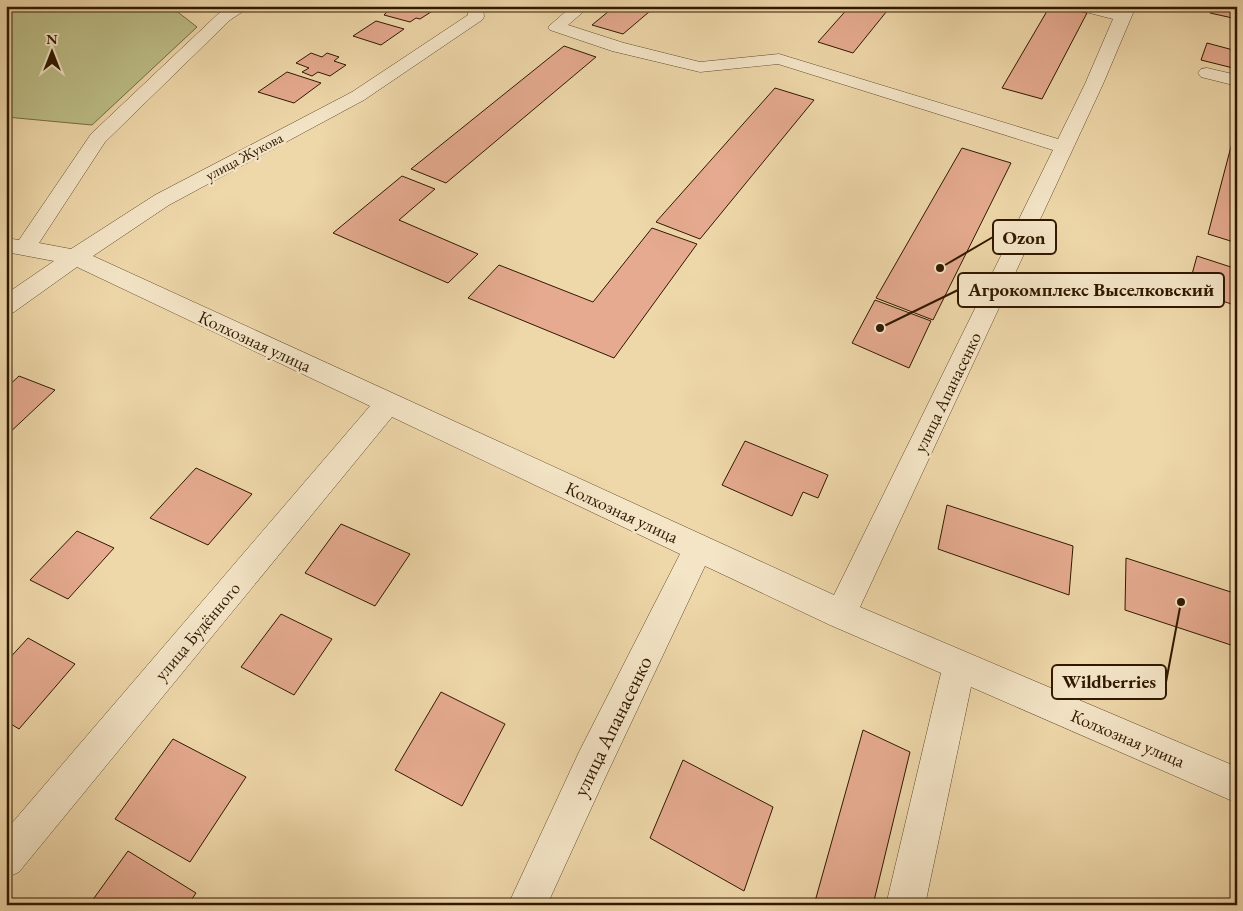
<svg xmlns="http://www.w3.org/2000/svg" width="1243" height="911" font-family="'EB Garamond',serif">
<style>
.green{fill:#bcbd86;stroke:#766a43}
.building{fill:#e5aa8f;stroke:#301800}
.lines{fill:none;stroke-linecap:round;stroke-linejoin:round}
.minor-casing{stroke:#60482a;stroke-width:1}
.minor{fill:#f4e5c7;fill-rule:evenodd}
.labels{text-anchor:middle;dominant-baseline:central;stroke-width:5;stroke-linejoin:round;paint-order:stroke}
.far-street-label{font-size:15px;fill:#301800;stroke:#f4e5c7}
.street-label{font-size:18px;fill:#301800;stroke:#f4e5c7}
.near-street-label{font-size:21px;fill:#301800;stroke:#f4e5c7}
.leader{fill:none;stroke:#301800;stroke-width:2}
.callout-dot{fill:#301800;stroke:#f4e5c7;stroke-width:2}
.callout{fill:#f4e5c7;stroke:#301800;stroke-width:2}
.callout-label{font-size:19px;text-anchor:middle;font-weight:bold;fill:#301800}
</style>
<rect width="100%" height="100%" fill="#eed7a9"/>
<filter id="stains"><feTurbulence type="fractalNoise" baseFrequency=".004" numOctaves="4"/><feColorMatrix values="0 0 0 0 .2 0 0 0 0 .09 0 0 0 0 .02 0 0 0 .5 -.17"/></filter>
<radialGradient id="worn" r=".72"><stop offset=".6" stop-color="#630" stop-opacity="0"/><stop offset="1" stop-color="#630" stop-opacity=".3"/></radialGradient>
<path class="green" d="M6,6H170L197,27L92,125L6,117Z"/>
<path class="building" d="M392,6H422L434,10L420,19L416,18L410,22L384,15Z
M615,6H656L623,34L592,25Z
M850,6H891L853,53L818,42Z
M1050,6H1058L1087,13L1042,99L1002,88Z
M1212,6L1237,9V19L1210,13Z
M376,21L404,29L381,45L353,36Z
M1207,43L1237,51V69L1201,60Z
M564,46L596,57L446,183L411,169Z
M311,53L322,57L327,53L339,57L334,61L346,65L330,76L318,72L312,76L302,72L309,68L296,63Z
M287,72L321,83L294,103L258,92Z
M775,88L814,100L700,239L656,222Z
M1233,139L1237,140V243L1208,234Z
M962,148L1011,163L933,320L876,298Z
M402,176L435,189L399,220L478,254L448,283L333,233Z
M652,228L697,244L614,358L468,298L499,265L593,302Z
M1197,256L1237,269V306L1188,289Z
M875,300L931,321L909,368L852,343Z
M19,376L55,390L6,436V388Z
M745,441L828,475L818,498L803,492L792,516L722,485Z
M196,468L252,494L208,545L150,518Z
M947,505L1073,546L1069,595L938,549Z
M341,524L410,554L375,606L305,573Z
M77,531L114,548L68,599L30,580Z
M1126,558L1237,594V647L1125,610Z
M281,614L332,639L294,695L241,667Z
M28,638L75,664L19,729L6,721V662Z
M441,692L505,724L462,806L395,770Z
M863,730L910,752L873,905H814Z
M173,739L246,777L190,862L115,819Z
M683,760L773,807L744,891L650,838Z
M128,851L196,893L188,905H89Z"/>
<g class="lines">
<defs>
<path id="minor" d="M231,6H251L230,20L105,142L39,243L71,249L155,195L352,92L468,15L467,6H483L484,17L482,20L364,100L169,205L93,256L834,595L1053,150L778,64L700,72L612,51L550,30L548,27L572,6H590L568,25L624,43L700,62L779,54L1058,139L1085,84L1113,19L1074,9L1072,6H1101L1118,10L1120,6H1136L1103,84L860,607L1237,767V803L971,687L925,905H886L941,673L830,625L705,566L605,778L547,905H508L579,752L680,554L392,417L19,872L6,878V830L370,406L77,267L14,312L6,314V294L54,261L6,252V238L19,240L91,134L218,14Z
M1207,68L1237,75V86L1201,77L1198,73L1201,69Z"/>
</defs>
<use href="#minor" class="minor-casing"/>
<use href="#minor" class="minor"/>
</g>
<g class="labels">
<g class="far-street-label">
<text transform="translate(244 156) rotate(-28)">улица Жукова</text>
</g>
<g class="street-label">
<text transform="translate(255 341) rotate(25)">Колхозная улица</text>
<text transform="translate(947 392) rotate(-64)">улица Апанасенко</text>
<text transform="translate(622 512) rotate(25)">Колхозная улица</text>
<text transform="translate(197 631) rotate(-50)">улица Будённого</text>
<text transform="translate(1128 738) rotate(23)">Колхозная улица</text>
</g>
<g class="near-street-label">
<text transform="translate(612 726) rotate(-64)">улица Апанасенко</text>
</g>
</g>
<path class="leader" d="M940 268L993 237M880 328L958 290M1181 602L1166 682"/>
<g class="callout-dot">
<circle cx="940" cy="268" r="5"/>
<circle cx="880" cy="328" r="5"/>
<circle cx="1181" cy="602" r="5"/>
</g>
<g class="callout">
<rect x="993" y="220" width="63" height="34" rx="5"/>
<rect x="958" y="273" width="266" height="34" rx="5"/>
<rect x="1052" y="665" width="114" height="34" rx="5"/>
</g>
<g class="callout-label">
<text x="1024" y="244">Ozon</text>
<text x="1091" y="296">Агрокомплекс Выселковский</text>
<text x="1109" y="688">Wildberries</text>
</g>
<rect width="1243" height="911" fill="none" stroke="#eed7a9" stroke-width="25"/>
<rect x="8" y="8" width="1228" height="896" fill="none" stroke="#301800" stroke-width="2.5"/>
<rect x="12" y="12" width="1218" height="886" fill="none" stroke="#301800"/>
<g transform="translate(52 52)" stroke="#f4e5c7" stroke-width="4" paint-order="stroke">
<path d="M0-4L9 19L0 12L-9 19Z" fill="#301800"/>
<text y="-8" font-size="14" font-weight="bold" text-anchor="middle" fill="#301800">N</text>
</g>
<rect width="100%" height="100%" filter="url(#stains)"/>
<rect width="100%" height="100%" fill="url(#worn)"/>
</svg>
